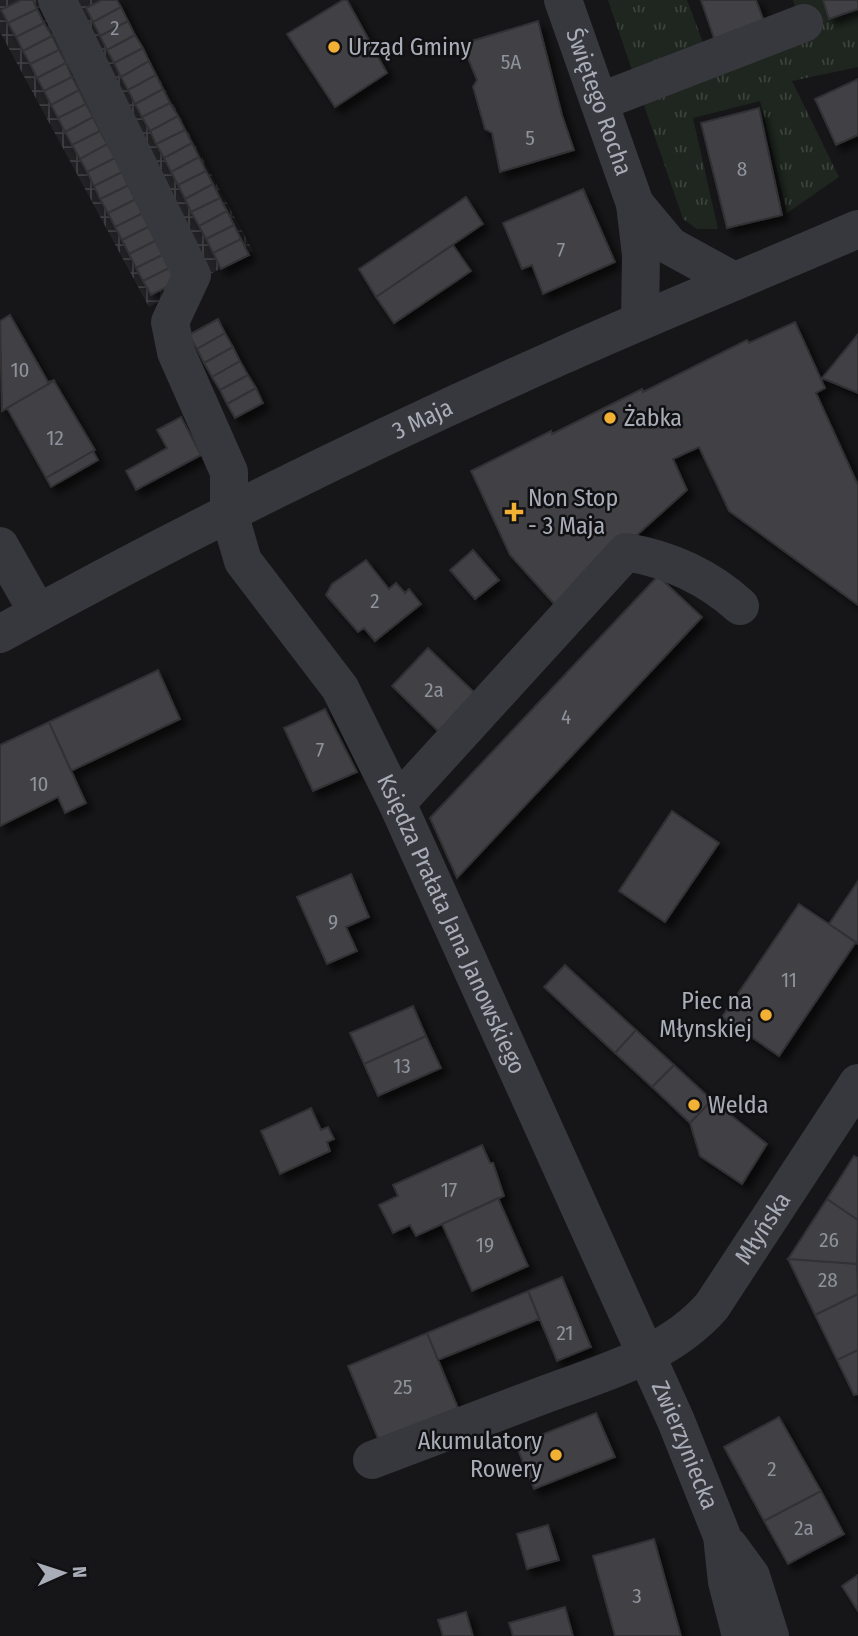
<svg xmlns="http://www.w3.org/2000/svg" width="858" height="1636" font-family="'Fira Sans Condensed',sans-serif">
<style>
.industrial{fill:url(#industrial-grid)}
.grass{fill:url(#grass-tufts)}
.building{fill:#404145;stroke:#303034;stroke-width:2;filter:url(#shadow)}
.lines{fill:none;stroke-linecap:round;stroke-linejoin:round}
.minor{stroke:#37383d;stroke-width:38}
.poi-dot{fill:#f2b134;stroke:#111113;stroke-width:2.5}
.labels{text-anchor:middle;dominant-baseline:central;stroke-width:5;stroke-linejoin:round;paint-order:stroke}
.number-label{font-size:21px;fill:#8e929b}
.poi-label{font-size:24px;fill:#a8adb8;stroke:#111113;text-anchor:start}
.street-label{font-size:24px;fill:#a8adb8;stroke:#111113}
</style>
<defs>
<pattern id="industrial-grid" width="8" height="8" patternUnits="userSpaceOnUse" patternTransform="scale(1.75)"><rect width="8" height="8" fill="#222225"/><path d="M0 4h8M4 0v8" fill="none" stroke="#3f3f43"/></pattern>
<pattern id="grass-tufts" width="24" height="20" patternUnits="userSpaceOnUse" patternTransform="scale(1.75)"><rect width="24" height="20" fill="#1e261f"/><path d="M3 7l-1-3M5 7V3M7 7l1-3M15 17l-1-3M17 17v-4M19 17l1-3" fill="none" stroke="#3c433d"/></pattern>
<filter id="shadow"><feDropShadow dx="6" dy="6" stdDeviation="3.5" flood-color="#0009"/></filter>
</defs>
<rect width="100%" height="100%" fill="#161618"/>
<path class="industrial" d="M0,0H117L253,251L149,307L0,32Z"/>
<path class="grass" d="M608,0H687L714,72L808,42L793,0H858V67L792,81L839,177L787,213L760,101L693,118L718,229H697L683,219Z"/>
<path class="building" d="M21,0H33L37,9L8,23L1,10Z
M102,0H117L121,7L93,22L86,8Z
M343,0H347L387,73L335,107L287,34Z
M701,0H756L768,32L718,50Z
M823,0H858V9L829,19Z
M121,7L128,21L100,36L93,22Z
M37,9L44,23L16,37L8,23Z
M128,21L135,35L107,50L100,36Z
M538,21L562,115L574,150L500,172L492,133L485,129L473,87L477,80L462,44Z
M44,23L52,36L23,51L16,37Z
M135,35L143,48L114,63L107,50Z
M52,36L59,50L30,64L23,51Z
M143,48L149,61L121,77L114,63Z
M59,50L66,63L37,78L30,64Z
M149,61L156,75L128,90L121,77Z
M66,63L72,77L44,91L37,78Z
M156,75L163,89L135,104L128,90Z
M72,77L79,90L51,105L44,91Z
M858,79V135L836,145L815,99Z
M163,89L170,103L142,117L135,104Z
M79,90L86,104L58,118L51,105Z
M170,103L178,116L150,131L142,117Z
M86,104L93,117L65,132L58,118Z
M759,108L782,215L727,228L701,123Z
M178,116L185,130L156,144L150,131Z
M93,117L100,131L72,145L65,132Z
M185,130L192,143L164,158L156,144Z
M100,131L107,144L80,159L72,145Z
M192,143L199,157L171,172L164,158Z
M107,144L115,158L87,172L80,159Z
M199,157L206,171L178,185L171,172Z
M115,158L122,172L94,186L87,172Z
M206,171L213,184L185,199L178,185Z
M122,172L129,185L100,199L94,186Z
M213,184L220,198L191,212L185,199Z
M129,185L136,199L108,213L100,199Z
M583,189L615,262L543,294L532,265L522,269L503,223Z
M466,197L483,224L376,297L359,269Z
M220,198L227,211L199,226L191,212Z
M136,199L143,213L115,227L108,213Z
M227,211L234,225L206,239L199,226Z
M143,213L150,226L122,240L115,227Z
M234,225L241,239L213,253L206,239Z
M150,226L157,240L129,254L122,240Z
M241,239L249,255L221,269L213,253Z
M157,240L164,254L136,268L129,254Z
M453,245L471,271L394,323L376,297Z
M164,254L171,267L143,281L136,268Z
M171,267L179,281L151,295L143,281Z
M10,315L48,382L55,380L2,411L0,321Z
M218,319L225,333L197,349L189,335Z
M795,322L825,388L816,393L858,485V605L729,511L699,447L673,459L687,490L557,607L510,555L471,471L551,431L552,434L642,389L643,392L747,340L749,343Z
M225,333L233,347L204,363L197,349Z
M858,334V393L822,378Z
M233,347L240,361L212,377L204,363Z
M240,361L248,375L220,390L212,377Z
M248,375L256,388L227,404L220,390Z
M54,381L95,450L46,478L7,408Z
M256,388L263,403L235,418L227,404Z
M181,417L201,455L136,490L126,471L167,448L157,430Z
M93,451L98,460L51,487L46,478Z
M473,550L499,580L475,599L450,570Z
M366,560L389,589L396,583L405,593L409,589L421,604L375,641L364,628L358,632L326,595L332,584Z
M658,576L702,617L457,878L430,818Z
M428,648L476,694L439,732L392,686Z
M158,670L180,719L71,771L49,722Z
M325,709L357,772L313,791L284,728Z
M49,722L86,803L65,813L58,797L0,826V745Z
M672,811L719,843L665,922L619,891Z
M351,874L369,917L346,927L357,951L327,964L297,897Z
M858,881V944L829,924Z
M799,904L856,942L779,1056L722,1017Z
M565,965L636,1030L615,1053L544,987Z
M413,1006L426,1036L364,1064L350,1033Z
M636,1030L674,1065L652,1087L615,1053Z
M426,1036L441,1068L378,1096L364,1064Z
M674,1065L712,1100L690,1123L652,1087Z
M712,1100L767,1144L742,1184L700,1156L690,1123Z
M311,1108L321,1130L328,1127L334,1139L327,1142L330,1151L280,1174L261,1131Z
M482,1145L490,1163H493L504,1196L416,1236L410,1225L393,1233L379,1205L398,1196L393,1185Z
M854,1156L858,1158V1220L827,1199Z
M498,1198L528,1266L472,1291L442,1224Z
M827,1199L858,1220L857,1264L788,1259Z
M788,1259L857,1264L858,1294L815,1315Z
M562,1277L591,1347L557,1361L528,1291Z
M528,1291L539,1319L438,1360L427,1333Z
M858,1294V1350L837,1360L815,1315Z
M427,1333L458,1408L379,1441L348,1366Z
M858,1350V1394L854,1395L837,1360Z
M596,1413L615,1457L534,1489L516,1445Z
M779,1417L821,1491L764,1521L724,1447Z
M821,1491L844,1534L788,1564L764,1521Z
M548,1525L559,1560L527,1569L517,1534Z
M654,1539L681,1636H615L593,1556Z
M858,1575V1611L842,1586Z
M565,1607L573,1636H513L509,1623Z
M466,1612L473,1636H443L438,1620Z"/>
<g class="lines">
<g class="minor">
<path id="s1" d="M57,0L192,275L170,322L176,352L229,472V513L243,561L340,688L397,803L676,1421L722,1536L727,1582L741,1636"/>
<path id="s2" d="M563,0L635,204L641,255L640,321"/>
<path d="M599,102L804,23"/>
<path d="M635,204L670,246L734,281"/>
<path d="M0,546L38,613"/>
<path id="s3" d="M0,634C182,533 370,441 561,356C659,312 759,272 858,229"/>
<path d="M397,803L626,552C668,559 708,577 740,606"/>
<path id="s4" d="M372,1460C427,1439 482,1418 538,1397C598,1374 668,1357 712,1306L858,1083"/>
<path d="M729,1546L751,1576L770,1636"/>
</g>
</g>
<g class="poi-dot">
<circle cx="334" cy="47" r="7"/>
<circle cx="610" cy="418" r="7"/>
<path d="M510.5 501.5h7v7h7v7h-7v7h-7v-7h-7v-7h7z"/>
<circle cx="766" cy="1015" r="7"/>
<circle cx="694" cy="1105" r="7"/>
<circle cx="556" cy="1455" r="7"/>
</g>
<g class="labels">
<g class="number-label">
<text x="115" y="28">2</text>
<text x="511" y="62">5A</text>
<text x="530" y="138">5</text>
<text x="742" y="169">8</text>
<text x="561" y="250">7</text>
<text x="20" y="370">10</text>
<text x="55" y="438">12</text>
<text x="375" y="601">2</text>
<text x="434" y="690">2a</text>
<text x="566" y="717">4</text>
<text x="320" y="750">7</text>
<text x="39" y="784">10</text>
<text x="333" y="922">9</text>
<text x="789" y="980">11</text>
<text x="402" y="1066">13</text>
<text x="449" y="1190">17</text>
<text x="829" y="1240">26</text>
<text x="485" y="1245">19</text>
<text x="828" y="1280">28</text>
<text x="565" y="1333">21</text>
<text x="403" y="1387">25</text>
<text x="772" y="1469">2</text>
<text x="804" y="1528">2a</text>
<text x="637" y="1596">3</text>
</g>
<g class="poi-label">
<text x="348" y="47">Urząd Gminy</text>
<text x="624" y="418">Żabka</text>
<text x="528" y="498">Non Stop<tspan x="528" dy="28">- 3 Maja</tspan></text>
<text x="752" y="1001" text-anchor="end">Piec na<tspan x="752" dy="28">Młynskiej</tspan></text>
<text x="708" y="1105">Welda</text>
<text x="542" y="1441" text-anchor="end">Akumulatory<tspan x="542" dy="28">Rowery</tspan></text>
</g>
<g class="street-label">
<text stroke="none"><textPath href="#s2" startOffset="108">Świętego Rocha</textPath></text>
<text stroke="none"><textPath href="#s3" startOffset="474">3 Maja</textPath></text>
<text stroke="none"><textPath href="#s1" startOffset="1032">Księdza Prałata Jana Janowskiego</textPath></text>
<text stroke="none"><textPath href="#s4" startOffset="469">Młyńska</textPath></text>
<text stroke="none"><textPath href="#s1" startOffset="1603">Zwierzyniecka</textPath></text>
</g>
</g>
<g transform="translate(63 1573) rotate(87)" stroke="#111113" stroke-width="5" paint-order="stroke">
<path d="M0-5L12 26L0 18L-12 26Z" fill="#a8adb8"/>
<text y="-10" font-size="19" font-weight="bold" text-anchor="middle" fill="#a8adb8">N</text>
</g>
</svg>
